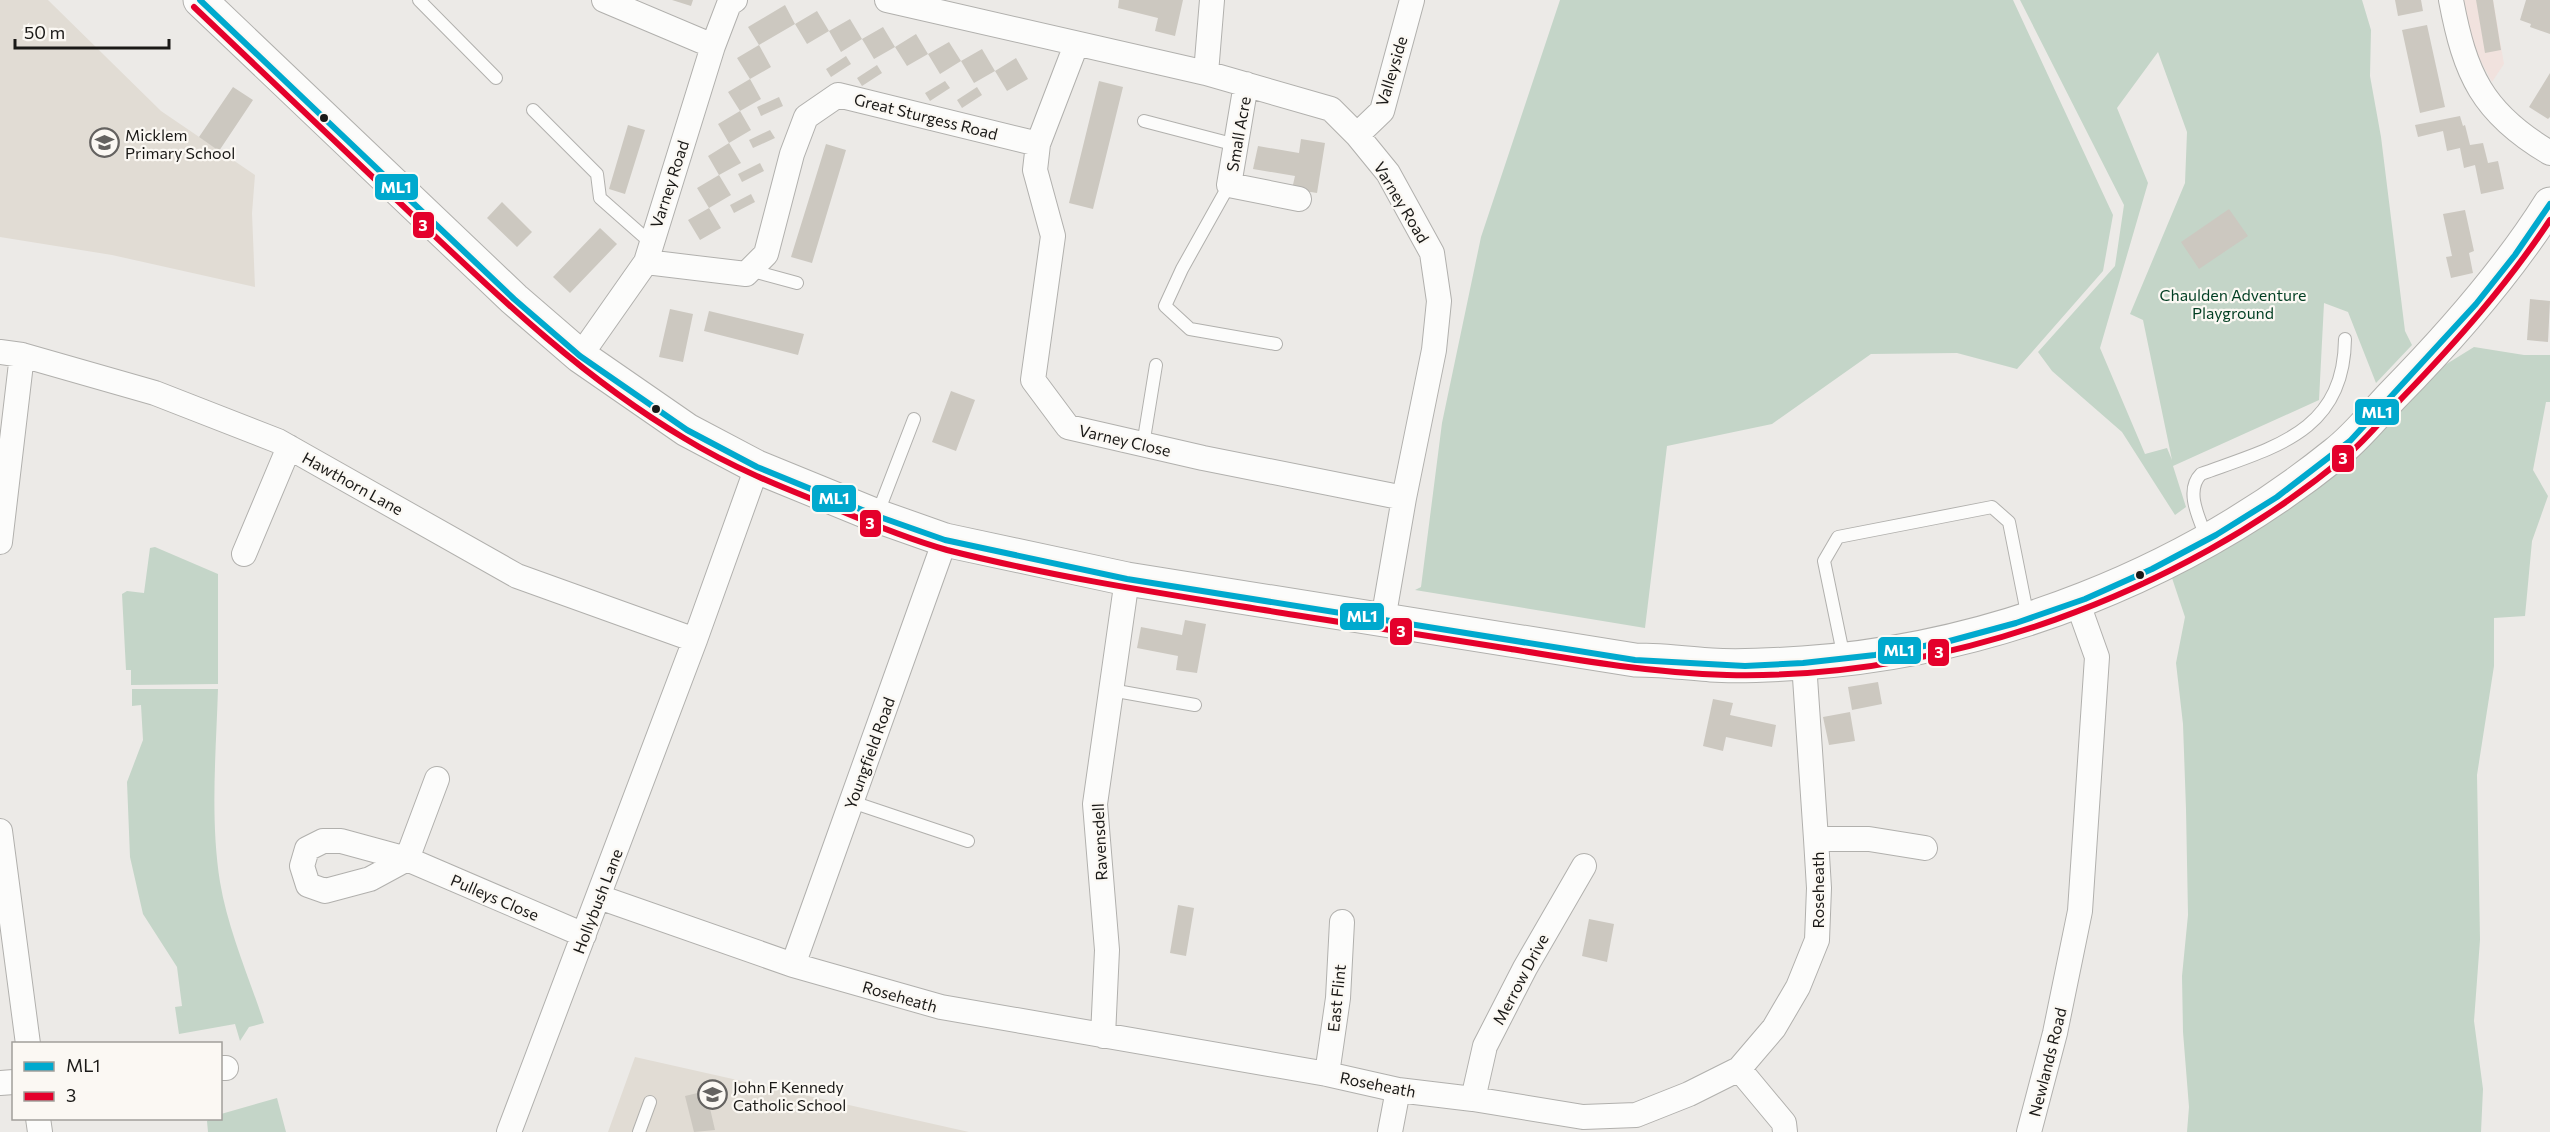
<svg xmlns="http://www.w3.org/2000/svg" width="2550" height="1132" font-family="Commissioner,sans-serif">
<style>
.industrial{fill:#f1e2de}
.built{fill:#e1dcd4}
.green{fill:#c4d5c8;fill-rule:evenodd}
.building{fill:#ccc8c0}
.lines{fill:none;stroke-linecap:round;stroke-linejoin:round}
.lane-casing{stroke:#b1b0ad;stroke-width:14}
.street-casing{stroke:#b1b0ad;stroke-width:26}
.secondary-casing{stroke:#b1b0ad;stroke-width:35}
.lane{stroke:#fcfcfb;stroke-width:12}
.street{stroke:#fcfcfb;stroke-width:24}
.secondary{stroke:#fcfcfb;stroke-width:33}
.bus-1-casing{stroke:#fbf8f3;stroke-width:10}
.bus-2-casing{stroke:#fbf8f3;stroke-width:10}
.bus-1{stroke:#00a9ce;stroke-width:6}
.bus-2{stroke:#e4002b;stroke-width:6}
.bus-dot{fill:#1a1917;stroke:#fbf8f3;stroke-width:2}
.labels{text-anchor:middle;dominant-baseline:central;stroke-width:4.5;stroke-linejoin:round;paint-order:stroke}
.street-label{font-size:16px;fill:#1a1917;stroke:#fbf8f3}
.poi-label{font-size:16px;fill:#1a1917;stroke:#fbf8f3;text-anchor:start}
.park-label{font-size:16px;fill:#003e22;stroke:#fbf8f3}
.line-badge{stroke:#fbf8f3;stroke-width:2}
.badge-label{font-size:16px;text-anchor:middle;font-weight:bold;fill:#fff}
</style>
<rect width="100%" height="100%" fill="#eceae7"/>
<path class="industrial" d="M2464,0H2493L2504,64L2492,82L2479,58L2471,35Z"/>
<path class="built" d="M0,0H48L161,111L255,175L252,213L255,287L112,255L0,237Z
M635,1057L969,1132H608Z"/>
<path class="green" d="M1560,0H2013L2113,215L2103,271L2017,369L1957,353L1871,354L1772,424L1667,446L1645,628L1415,590L1421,587L1442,423L1481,237Z
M2020,0H2362L2371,30L2370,76L2381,137L2405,331L2412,345L2376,383L2348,312L2324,303L2319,400L2173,466L2186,507L2175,515L2122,432L2052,371L2038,352L2115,266L2124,205ZM2158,52L2187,132L2185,183L2130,314L2143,320L2172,460L2167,448L2145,454L2100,348L2148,183L2117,108Z
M2474,347L2524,355H2550V402H2546L2533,470L2548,496L2532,541L2525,616L2494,618V666L2477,775L2480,940L2474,1021L2483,1089L2481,1132H2187L2189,1107L2183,1032L2182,976L2188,915L2186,809L2183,724L2176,663L2185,617L2170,572L2432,373Z
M155,547L218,574V684L131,685V670H126L122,594L127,591L144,593L150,548Z
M132,689H218C216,753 210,819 220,882C228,930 249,977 264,1023L249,1027L240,1041L235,1024L179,1034L175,1007L182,1006L177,967L143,914L130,857L127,782L143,740L141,705L132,706Z
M277,1098L286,1132H208L207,1121L210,1119L220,1118L221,1114Z"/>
<path class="building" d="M672,0H693L691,6Z
M1119,0H1183L1175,36L1155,31L1158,18L1118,8Z
M2395,0H2421L2423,11L2398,16Z
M2476,0H2493L2501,50L2485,53Z
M2526,0H2550V34L2530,27L2531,24L2520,20Z
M785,5L795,24L759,45L748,27Z
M817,11L829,31L807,44L795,24Z
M850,19L862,39L841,52L829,31Z
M2427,25L2445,107L2420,113L2402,30Z
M883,27L895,47L874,59L862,39Z
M916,34L928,54L907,66L895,47Z
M949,42L961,61L940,74L928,54Z
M759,45L771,67L750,79L737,58Z
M982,49L995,71L974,83L961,61Z
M846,56L851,64L831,77L826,69Z
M1016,58L1028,79L1007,91L995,71Z
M877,65L882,73L862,86L857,78Z
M2550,73V117L2548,119L2529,107Z
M750,79L761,99L740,111L728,92Z
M945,81L950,88L930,101L925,93Z
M1099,81L1123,87L1093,209L1069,203Z
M233,87L253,100L219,151L199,137Z
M977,87L982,95L962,108L957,100Z
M779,97L783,106L761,116L757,107Z
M740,111L751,130L729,143L718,124Z
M2460,116L2463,126L2465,125L2470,145L2483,143L2488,163L2498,161L2504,189L2481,194L2475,165L2464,168L2460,148L2447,151L2443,131L2418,137L2415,125Z
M628,125L645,130L625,194L609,189Z
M770,130L775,138L753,148L749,140Z
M1301,139L1325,143L1317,193L1292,189L1295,176L1253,169L1258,146L1299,153Z
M729,143L741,163L719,175L708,156Z
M826,144L846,150L812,263L791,257Z
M760,163L764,171L742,182L738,174Z
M719,175L731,195L709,208L697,188Z
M751,194L755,202L734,213L730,205Z
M502,202L532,232L517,247L487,218Z
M709,208L721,228L700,240L688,220Z
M2229,209L2248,236L2199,269L2181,242Z
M2465,210L2474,251L2469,253L2473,273L2451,278L2446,257L2452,256L2443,214Z
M600,228L617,244L570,293L553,277Z
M2530,299L2550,301L2548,342L2527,340Z
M670,309L693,314L683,362L659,357Z
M709,311L804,334L798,355L704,331Z
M951,391L975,400L956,451L932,442Z
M1185,620L1206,624L1197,673L1176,670L1178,656L1137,648L1141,627L1182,635Z
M1878,682L1882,704L1852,710L1848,687Z
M1713,699L1733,703L1730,715L1776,725L1772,747L1726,737L1723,751L1703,746Z
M1850,712L1855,741L1829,745L1823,717Z
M1178,905L1194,908L1186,956L1170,953Z
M1589,919L1614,924L1607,962L1582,956Z
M706,1091L715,1130L694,1132L685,1096Z"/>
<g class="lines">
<defs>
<path id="lane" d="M419,0L496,78
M533,110L597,174L600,198L651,243
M1144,121L1236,145
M1229,185L1182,269L1165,306L1190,329L1276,344
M749,270L797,283
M1143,445L1156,365
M877,515L914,419
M2207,539C2200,520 2184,491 2201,474C2275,447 2344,432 2345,339
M1844,658L1824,561L1838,537L1992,507L2009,522L2028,618
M1111,690L1195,705
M852,802L968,841
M639,1132L650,1102"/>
<path id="street" d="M604,0L713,46
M887,0L1206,73L1331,109L1357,135L1388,173L1432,253L1439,301L1434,350L1404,498L1383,620
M2451,0C2465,74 2482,113 2550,153
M1206,73L1212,0
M1246,84L1229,185L1299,199
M1357,135L1382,111L1412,0
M1038,144L1035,170L1053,236L1033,380L1068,427L1203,458L1404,498
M646,262L746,274L766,254L792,154L806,117L838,95L1038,144L1076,45
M0,352L22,355L155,393L278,441L517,576L695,640
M580,356L646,262L713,46L729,4L735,0
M0,542L22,355
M244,554L289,447
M437,779L407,859L584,935
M0,831L28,1044
M1816,839H1869L1925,848
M323,841H341L407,859L370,879L325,891L308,885L302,866L307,849Z
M599,897L793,965L941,1007L1327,1074L1398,1090L1473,1099L1583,1117L1636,1115L1689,1094L1739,1069L1774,1028L1798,987L1817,940L1819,888L1816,839L1804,663
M793,965L945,540
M1103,1036L1107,950L1095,804L1127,579
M220,1068H226
M1739,1069L1784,1123L1785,1132
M1327,1074L1338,998L1342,922
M0,1083L14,1082
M1473,1099L1485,1046L1525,968L1584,866
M38,1118L40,1132
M509,1132L695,640L757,467
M1390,1132L1398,1090
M2029,1132L2055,1033L2080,911L2097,657L2077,601"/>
<path id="secondary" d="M200,0L514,299L580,356L687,430L757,467L877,516L945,540L1127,579L1635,660C1661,660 1686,663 1711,665C1741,667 1773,665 1803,663C1994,650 2186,574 2335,454C2356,438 2374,415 2392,396C2450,337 2506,274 2550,204"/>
</defs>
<use href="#lane" class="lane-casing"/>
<use href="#street" class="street-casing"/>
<use href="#secondary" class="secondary-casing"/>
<use href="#lane" class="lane"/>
<use href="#street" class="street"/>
<use href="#secondary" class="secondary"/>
<defs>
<path id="bus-1" d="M200,0L514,299L580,356L687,430L757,467L877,516L945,540L1127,579L1635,660L1745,666L1803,663L1875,655L1946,642L2016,623L2085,599L2152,569L2216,535L2277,497L2350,441L2476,304L2515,255L2550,204"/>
<path id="bus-2" d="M194,7C269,79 345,151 421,223C503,301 586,380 684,438C731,467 781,487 832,507C869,523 908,539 947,550C1061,579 1179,596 1295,615C1367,626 1439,638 1511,649C1583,661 1654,673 1727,675C1944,680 2179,595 2345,457C2366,440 2383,418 2402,398C2456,342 2507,285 2550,220"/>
</defs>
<use href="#bus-1" class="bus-1-casing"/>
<use href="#bus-2" class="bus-2-casing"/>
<use href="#bus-1" class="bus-1"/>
<use href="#bus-2" class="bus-2"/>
</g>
<defs>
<symbol id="school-ring" viewBox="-11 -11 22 22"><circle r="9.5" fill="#fbf8f3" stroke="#646260" stroke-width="1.5"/><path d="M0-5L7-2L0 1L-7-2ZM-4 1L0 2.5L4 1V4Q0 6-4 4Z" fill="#646260"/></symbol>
</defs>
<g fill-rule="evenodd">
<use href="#school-ring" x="88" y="126" width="33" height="33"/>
<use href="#school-ring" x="696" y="1078" width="33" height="33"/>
</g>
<g class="bus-dot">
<circle cx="324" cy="118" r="5"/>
<circle cx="656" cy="409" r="5"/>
<circle cx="2140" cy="575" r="5"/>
</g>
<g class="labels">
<g class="street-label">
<text transform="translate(1391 71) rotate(-73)">Valleyside</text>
<text transform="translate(926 116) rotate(14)">Great Sturgess Road</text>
<text transform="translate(1238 134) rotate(-80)">Small Acre</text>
<text transform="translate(669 184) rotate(-72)">Varney Road</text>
<text transform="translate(1402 202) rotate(59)">Varney Road</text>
<text transform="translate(1125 440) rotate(13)">Varney Close</text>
<text transform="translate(353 483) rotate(29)">Hawthorn Lane</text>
<text transform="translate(869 753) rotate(-70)">Youngfield Road</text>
<text transform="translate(1099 842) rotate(-93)">Ravensdell</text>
<text transform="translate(1817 890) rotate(-90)">Roseheath</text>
<text transform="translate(495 897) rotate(23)">Pulleys Close</text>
<text transform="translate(597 901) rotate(-69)">Hollybush Lane</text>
<text transform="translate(1520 979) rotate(-62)">Merrow Drive</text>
<text transform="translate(900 996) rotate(16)">Roseheath</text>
<text transform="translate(1336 998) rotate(-84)">East Flint</text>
<text transform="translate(2047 1062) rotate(-76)">Newlands Road</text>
<text transform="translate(1378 1084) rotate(11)">Roseheath</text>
</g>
<g class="poi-label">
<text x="125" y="134">Micklem<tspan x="125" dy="18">Primary School</tspan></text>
<text x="733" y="1086">John F Kennedy<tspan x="733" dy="18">Catholic School</tspan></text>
</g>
<g class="park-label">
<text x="2233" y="294">Chaulden Adventure<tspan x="2233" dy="18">Playground</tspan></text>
</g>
</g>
<g class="line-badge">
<rect x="374" y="173" width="45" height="28" rx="6" fill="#00a9ce"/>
<rect x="412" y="211" width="23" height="28" rx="6" fill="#e4002b"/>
<rect x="2354" y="398" width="46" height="28" rx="6" fill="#00a9ce"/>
<rect x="2331" y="444" width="24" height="29" rx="6" fill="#e4002b"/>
<rect x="811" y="484" width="46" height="29" rx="6" fill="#00a9ce"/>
<rect x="859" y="509" width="23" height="29" rx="6" fill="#e4002b"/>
<rect x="1339" y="602" width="46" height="29" rx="6" fill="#00a9ce"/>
<rect x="1389" y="617" width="24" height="29" rx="6" fill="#e4002b"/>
<rect x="1877" y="636" width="45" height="29" rx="6" fill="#00a9ce"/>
<rect x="1927" y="638" width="23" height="29" rx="6" fill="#e4002b"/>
</g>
<g class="badge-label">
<text x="396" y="193">ML1</text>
<text x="423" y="231">3</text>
<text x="2377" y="418">ML1</text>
<text x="2343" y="464">3</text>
<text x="834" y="504">ML1</text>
<text x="870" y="529">3</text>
<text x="1362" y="622">ML1</text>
<text x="1401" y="637">3</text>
<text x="1899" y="656">ML1</text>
<text x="1939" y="658">3</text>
</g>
<rect x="12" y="1042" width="210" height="78" fill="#fbf8f3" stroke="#a19f9b" stroke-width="1.5"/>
<rect x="24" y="1062" width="30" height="9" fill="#00a9ce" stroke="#a19f9b" stroke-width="1.5"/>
<text x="66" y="1072" font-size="18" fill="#1a1917">ML1</text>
<rect x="24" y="1092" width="30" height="9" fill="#e4002b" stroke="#a19f9b" stroke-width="1.5"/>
<text x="66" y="1102" font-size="18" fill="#1a1917">3</text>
<path d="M15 39v9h154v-9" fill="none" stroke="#1a1917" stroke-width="3"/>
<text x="24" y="39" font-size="18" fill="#1a1917" stroke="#fbf8f3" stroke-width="4.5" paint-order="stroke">50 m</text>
</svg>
